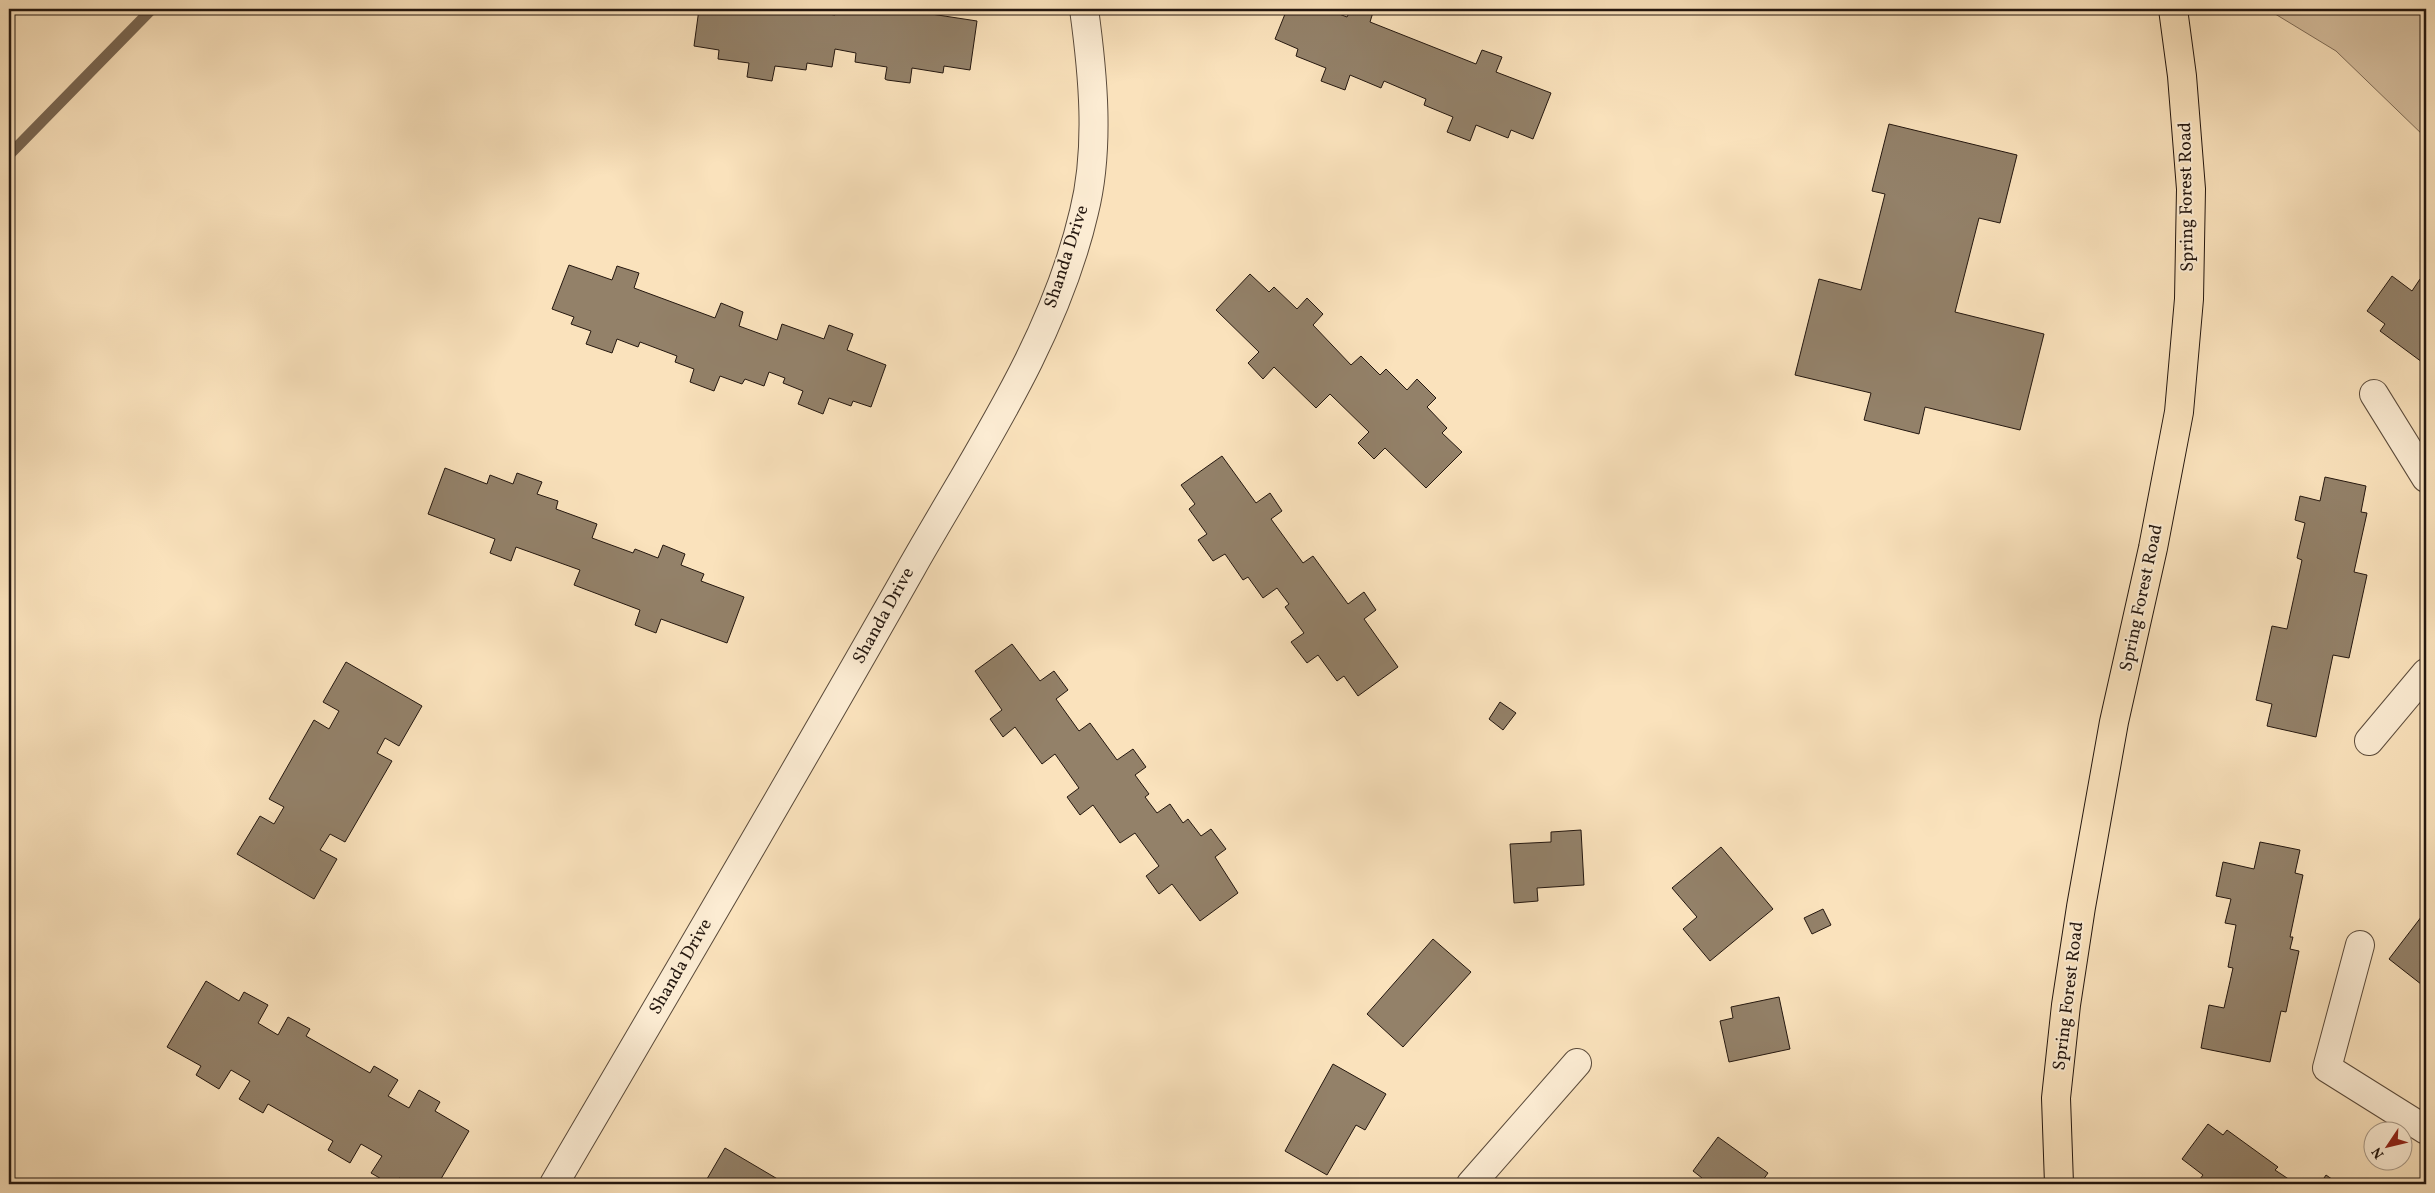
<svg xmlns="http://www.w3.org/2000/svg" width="2435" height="1193" font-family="Vollkorn,serif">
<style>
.green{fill:#d6bf9f;stroke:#7d6b57}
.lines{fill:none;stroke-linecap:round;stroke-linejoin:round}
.stream{stroke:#796753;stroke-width:11}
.building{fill:#938169;stroke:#24170f}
.minor-casing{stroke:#5a4a3a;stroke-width:30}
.major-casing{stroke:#24170f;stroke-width:30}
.minor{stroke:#fcecd3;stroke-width:28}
.major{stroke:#fae2bc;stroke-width:28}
.labels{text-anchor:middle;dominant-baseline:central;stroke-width:4;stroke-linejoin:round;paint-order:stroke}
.street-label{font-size:18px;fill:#24170f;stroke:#fcecd3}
</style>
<rect width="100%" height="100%" fill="#fae2bc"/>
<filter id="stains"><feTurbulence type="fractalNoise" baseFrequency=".004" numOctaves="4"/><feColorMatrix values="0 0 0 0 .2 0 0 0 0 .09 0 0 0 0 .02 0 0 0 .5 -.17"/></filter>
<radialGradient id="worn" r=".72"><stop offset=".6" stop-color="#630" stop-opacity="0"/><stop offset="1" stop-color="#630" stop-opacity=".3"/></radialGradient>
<path class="green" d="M2267,9H2426V138L2336,51Z"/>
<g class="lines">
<path class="stream" d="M9,155L152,9"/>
</g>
<path class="building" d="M699,9H791L835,15V9H919L918,12L977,21L970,70L944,66L943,73L912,68L910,83L887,80L885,79L887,67L855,62L856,53L835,49L832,67L807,63L806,70L775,66L772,81L747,77L749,63L718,59L719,50L694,46Z
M1287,9H1326L1347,17L1351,9H1374L1370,22L1476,64L1482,50L1502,57L1496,72L1551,93L1533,139L1511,130L1508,138L1476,125L1470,141L1447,132L1453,117L1424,105L1426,99L1384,81L1381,88L1350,75L1345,90L1321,81L1326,68L1296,56L1298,49L1275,39Z
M1889,124L2017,155L2000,223L1979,218L1955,312L2044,334L2020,430L1925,407L1919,434L1864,420L1871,393L1795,375L1819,279L1861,290L1885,194L1872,191Z
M569,265L612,280L617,266L639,273L634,288L715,318L721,303L743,312L739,326L777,340L782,324L824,339L829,325L853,334L847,350L886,365L871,407L853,401L851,406L829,398L823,414L798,404L803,391L783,383L785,378L769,372L764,386L745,379L742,384L720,376L714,391L690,382L694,369L675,362L677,356L640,342L638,347L617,339L612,353L586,344L591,331L571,324L574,317L552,309Z
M1250,274L1269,292L1274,287L1297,309L1307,298L1323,314L1313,325L1351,365L1361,356L1380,375L1386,369L1407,390L1417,379L1436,398L1427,407L1447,428L1442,433L1462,452L1426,488L1385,448L1374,459L1358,443L1369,432L1330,394L1316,408L1274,367L1263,379L1248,363L1259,352L1216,310Z
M2392,276L2412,291L2420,279L2426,284V365L2380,331L2385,324L2367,311Z
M1222,456L1256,503L1270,493L1282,511L1271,519L1303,563L1313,556L1348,604L1364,592L1376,610L1364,619L1398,667L1358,696L1344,676L1337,681L1318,655L1307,663L1291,642L1304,633L1285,607L1289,604L1277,588L1263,598L1248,577L1243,580L1225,554L1213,561L1198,540L1207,534L1189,509L1195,504L1181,485Z
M445,468L487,484L490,475L513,484L517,473L542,482L537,494L558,501L556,509L597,524L592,538L633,553L635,549L658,558L663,545L685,554L681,565L704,574L701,581L744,597L727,643L661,619L656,633L635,625L640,610L574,585L580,570L516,547L511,561L490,553L495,539L428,514Z
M2325,477L2366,486L2361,512L2367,513L2354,572L2367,575L2349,658L2333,655L2316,737L2267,726L2272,704L2256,700L2272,626L2287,629L2302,560L2297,558L2305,523L2295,520L2300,496L2320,501Z
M1012,644L1040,681L1054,671L1068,690L1056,699L1079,731L1090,723L1117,760L1133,749L1146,767L1135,775L1149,794L1145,797L1157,813L1170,804L1183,823L1188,819L1201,836L1211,829L1226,849L1215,857L1238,893L1200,921L1172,884L1159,894L1146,876L1159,866L1135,833L1120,843L1093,805L1080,815L1067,797L1079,788L1055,754L1042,764L1015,727L1003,737L990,719L1002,710L975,671Z
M346,662L422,706L399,746L385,738L377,753L392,761L345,842L330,834L320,850L337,859L314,899L237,854L260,816L274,824L284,807L269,799L314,720L329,729L339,711L323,702Z
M1500,702L1516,713L1503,730L1489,719Z
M1581,830L1584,885L1537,888L1538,901L1514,903L1510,844L1551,842V832Z
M2260,842L2300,850L2295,873L2303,875L2290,937H2293L2290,949L2299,951L2286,1012L2281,1011L2270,1062L2201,1048L2209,1005L2224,1008L2233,968L2228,967L2236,925L2225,923L2231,899L2216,896L2223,862L2254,869Z
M1721,847L1773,909L1710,961L1683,929L1697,917L1672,888Z
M1823,909L1831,925L1812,934L1804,918Z
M2425,912L2426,913V988L2389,959Z
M1433,939L1471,972L1403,1047L1367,1014Z
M206,981L239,1001L244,992L268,1005L258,1023L278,1035L288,1017L310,1029L306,1036L370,1073L374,1066L398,1080L388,1096L409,1108L419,1090L440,1102L435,1111L469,1131L438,1184H410L399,1178L395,1184H390L371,1173L382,1156L361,1144L350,1163L328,1150L333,1141L268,1104L263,1113L239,1099L250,1081L231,1070L219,1089L196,1075L201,1066L167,1047Z
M1779,997L1790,1049L1729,1062L1720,1021L1733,1018L1731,1007Z
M1333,1064L1386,1094L1365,1130L1356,1125L1327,1175L1285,1151Z
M2208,1124L2223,1135L2227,1130L2278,1167L2275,1170L2296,1184H2196L2203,1175L2182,1159Z
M1718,1137L1768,1173L1760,1184H1698L1702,1178L1693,1171Z
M725,1148L786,1184H704Z
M2326,1175L2339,1184H2320Z"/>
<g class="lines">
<defs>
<path id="minor" d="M2374,394L2426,478
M2369,741L2426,673
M2360,945L2327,1068L2426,1130
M554,1184C674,979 795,774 912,567C976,454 1054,341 1084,212C1100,148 1093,74 1084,9
M1471,1184L1577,1063"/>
<path id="major" d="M2059,1184L2056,1098L2066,1005L2081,907L2114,722L2153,548L2179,412L2189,299L2191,189L2182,76L2173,9"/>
</defs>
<use href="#minor" class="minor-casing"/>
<use href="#major" class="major-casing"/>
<use href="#minor" class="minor"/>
<use href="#major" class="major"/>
</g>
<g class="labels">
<g class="street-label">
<text transform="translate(2187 197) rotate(-91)">Spring Forest Road</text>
<text transform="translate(1067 257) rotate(-72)">Shanda Drive</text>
<text transform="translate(2142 598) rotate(-78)">Spring Forest Road</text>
<text transform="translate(884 616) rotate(-61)">Shanda Drive</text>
<text transform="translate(681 967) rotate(-60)">Shanda Drive</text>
<text transform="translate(2069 996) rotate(-83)">Spring Forest Road</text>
</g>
</g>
<rect width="2435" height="1193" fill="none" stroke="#fae2bc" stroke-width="30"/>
<rect x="10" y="10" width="2415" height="1173" fill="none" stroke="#24170f" stroke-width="2.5"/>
<rect x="15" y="15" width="2405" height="1163" fill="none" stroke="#24170f"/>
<g transform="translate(2388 1146) rotate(235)"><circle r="24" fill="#fcecd3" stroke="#a69785"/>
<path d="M0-4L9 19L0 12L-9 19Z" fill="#8f2418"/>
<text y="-8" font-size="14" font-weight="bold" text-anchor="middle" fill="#24170f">N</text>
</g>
<rect width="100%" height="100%" filter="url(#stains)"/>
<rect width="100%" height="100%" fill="url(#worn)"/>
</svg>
